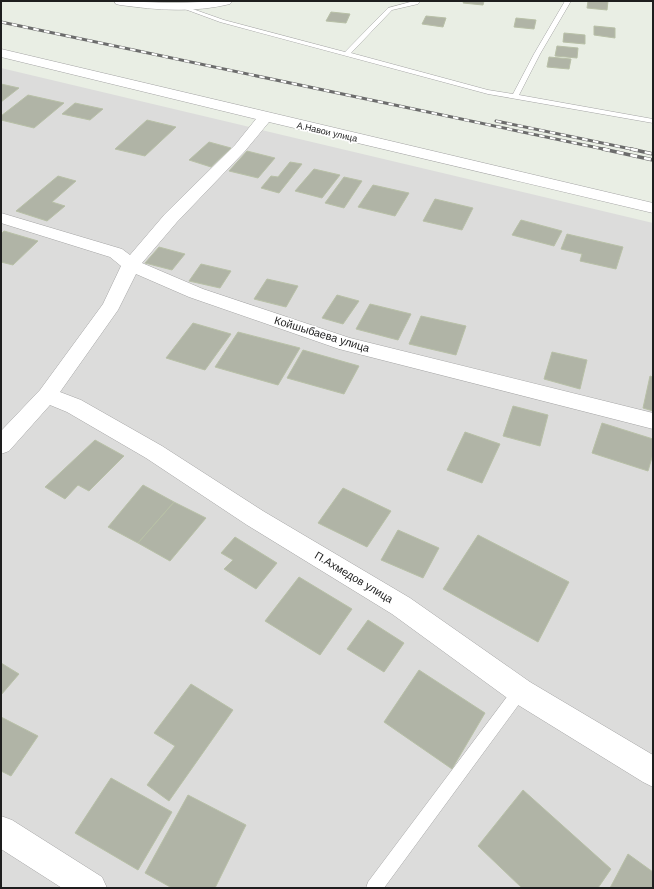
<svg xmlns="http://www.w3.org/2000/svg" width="654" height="889" font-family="Arial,sans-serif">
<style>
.residential{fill:#dcdcdb}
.building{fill:#b0b4a6;stroke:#b8c0a7}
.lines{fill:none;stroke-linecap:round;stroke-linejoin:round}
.lane-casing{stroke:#a5a5a5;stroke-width:1}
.street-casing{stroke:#a5a5a5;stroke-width:1}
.lane{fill:#fff;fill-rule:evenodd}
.street{fill:#fff;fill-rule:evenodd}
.rail-far1-casing{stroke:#6c6c6c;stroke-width:3}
.rail-casing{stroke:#6c6c6c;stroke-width:3.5}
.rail-far1{stroke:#fff;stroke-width:2;stroke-dasharray:5.5;stroke-linecap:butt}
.rail{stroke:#fff;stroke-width:2.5;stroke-dasharray:7;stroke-linecap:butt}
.labels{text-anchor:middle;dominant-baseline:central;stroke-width:3.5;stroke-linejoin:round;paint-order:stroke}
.far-street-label{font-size:9px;fill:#1e1e1e;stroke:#fff}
.street-label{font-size:11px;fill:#1e1e1e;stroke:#fff}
</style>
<rect width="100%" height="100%" fill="#e9eee4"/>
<path class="residential" d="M1,68L653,223V888H1Z"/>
<path class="building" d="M464,1H484L483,5L463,3Z
M588,1H608L607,10L587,8Z
M331,12L350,14L346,23L326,21Z
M426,16L446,18L443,27L422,24Z
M516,18L536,20L534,29L514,27Z
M594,26L615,28V38L594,35Z
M564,33L585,35V44L563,42Z
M557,46L578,48L577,58L555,56Z
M549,57L571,59L569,69L547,67Z
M1,84L19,88L1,102Z
M28,95L64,103L34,128L1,120V116Z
M75,103L103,109L90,120L62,114Z
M147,120L176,127L145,156L115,149Z
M209,142L231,148L211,167L189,160Z
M247,151L275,158L258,178L229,171Z
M290,162L302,164L279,193L261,188L271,176L278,177Z
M314,169L340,175L322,198L295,191Z
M58,176L76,181L52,202L65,206L47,221L16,211Z
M344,177L362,181L344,208L325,203Z
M373,185L409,193L395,216L358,207Z
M435,199L473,208L462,230L423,221Z
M521,220L562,231L554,246L512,235Z
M4,231L38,241L13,265L1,262V234Z
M567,234L623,247L616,269L580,261L582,254L561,249Z
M159,247L185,254L172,270L145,263Z
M201,264L231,271L220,288L189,281Z
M267,279L298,286L286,307L254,299Z
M337,295L359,301L343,324L322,318Z
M370,304L411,314L398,340L356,329Z
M421,316L466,326L456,355L409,344Z
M193,323L231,334L205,370L166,358Z
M238,332L300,348L278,385L215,367Z
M303,350L359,366L344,394L287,378Z
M552,352L587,360L580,389L544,379Z
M650,376L653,377V411L643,408Z
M513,406L548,415L540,446L503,436Z
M602,423L653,439V454L648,471L592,453Z
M465,432L500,444L482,483L447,470Z
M95,440L124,456L89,491L78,485L65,499L45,487Z
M143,485L174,502L138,543L108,527Z
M343,488L391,511L367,547L318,523Z
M174,502L206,518L170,561L138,543Z
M398,530L439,548L423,578L381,560Z
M478,535L569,582L538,642L443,589Z
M235,537L277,563L256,589L224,569L233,560L221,553Z
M299,577L352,609L320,655L265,621Z
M368,620L404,643L384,672L347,649Z
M1,663L19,674L1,695Z
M419,670L485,713L452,769L384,722Z
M191,684L233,710L169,801L147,785L175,746L154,733Z
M1,717L38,736L11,776L1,771Z
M111,778L172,812L138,870L75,833Z
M523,790L611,869L598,888H522L478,846Z
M188,795L246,825L215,888H172L145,873Z
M628,854L653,872V888H610Z"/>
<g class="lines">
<defs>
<path id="lane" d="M414,1H420L418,4L392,10L351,53L488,90L513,94L534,54L565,1H571L540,54L519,95L653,119V123L488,94L220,22L182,8L187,7L224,20L345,52L388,8Z
M520,684L525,686L527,691L525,696L384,888H366L368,882L515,686Z"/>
<path id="street" d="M114,1L173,3L232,1L230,4C193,13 157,10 120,5L116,4Z
M1,49L653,203V213L269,122L245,151L177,222L142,263L203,289L350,338L653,413V429L339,349L189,297L136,274L118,310L60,392L81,400L162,446L263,511L410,598L530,682L653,755V787L643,782L510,700L392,614L247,525L146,458L67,412L50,405L9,451L1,454V431L40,390L103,304L121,266L110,257L1,223V213L122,249L130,255L165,214L235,145L256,119L1,57Z
M1,816L12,820L102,877L107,888H62L1,849Z"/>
</defs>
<use href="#lane" class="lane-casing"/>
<use href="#street" class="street-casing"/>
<use href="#lane" class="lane"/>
<use href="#street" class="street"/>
<defs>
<path id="rail-far1" d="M1,22L608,150
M496,121L636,150"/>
<path id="rail" d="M603,149L653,160
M631,149L653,154"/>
</defs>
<use href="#rail-far1" class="rail-far1-casing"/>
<use href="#rail" class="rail-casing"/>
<use href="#rail-far1" class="rail-far1"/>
<use href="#rail" class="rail"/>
</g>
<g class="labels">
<g class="far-street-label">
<text transform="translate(327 132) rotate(13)">А.Навои улица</text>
</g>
<g class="street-label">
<text transform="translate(322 334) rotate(17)">Койшыбаева улица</text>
<text transform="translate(354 577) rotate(31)">П.Ахмедов улица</text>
</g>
</g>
<rect width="654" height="889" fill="none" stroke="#1e1e1e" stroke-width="4"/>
</svg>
